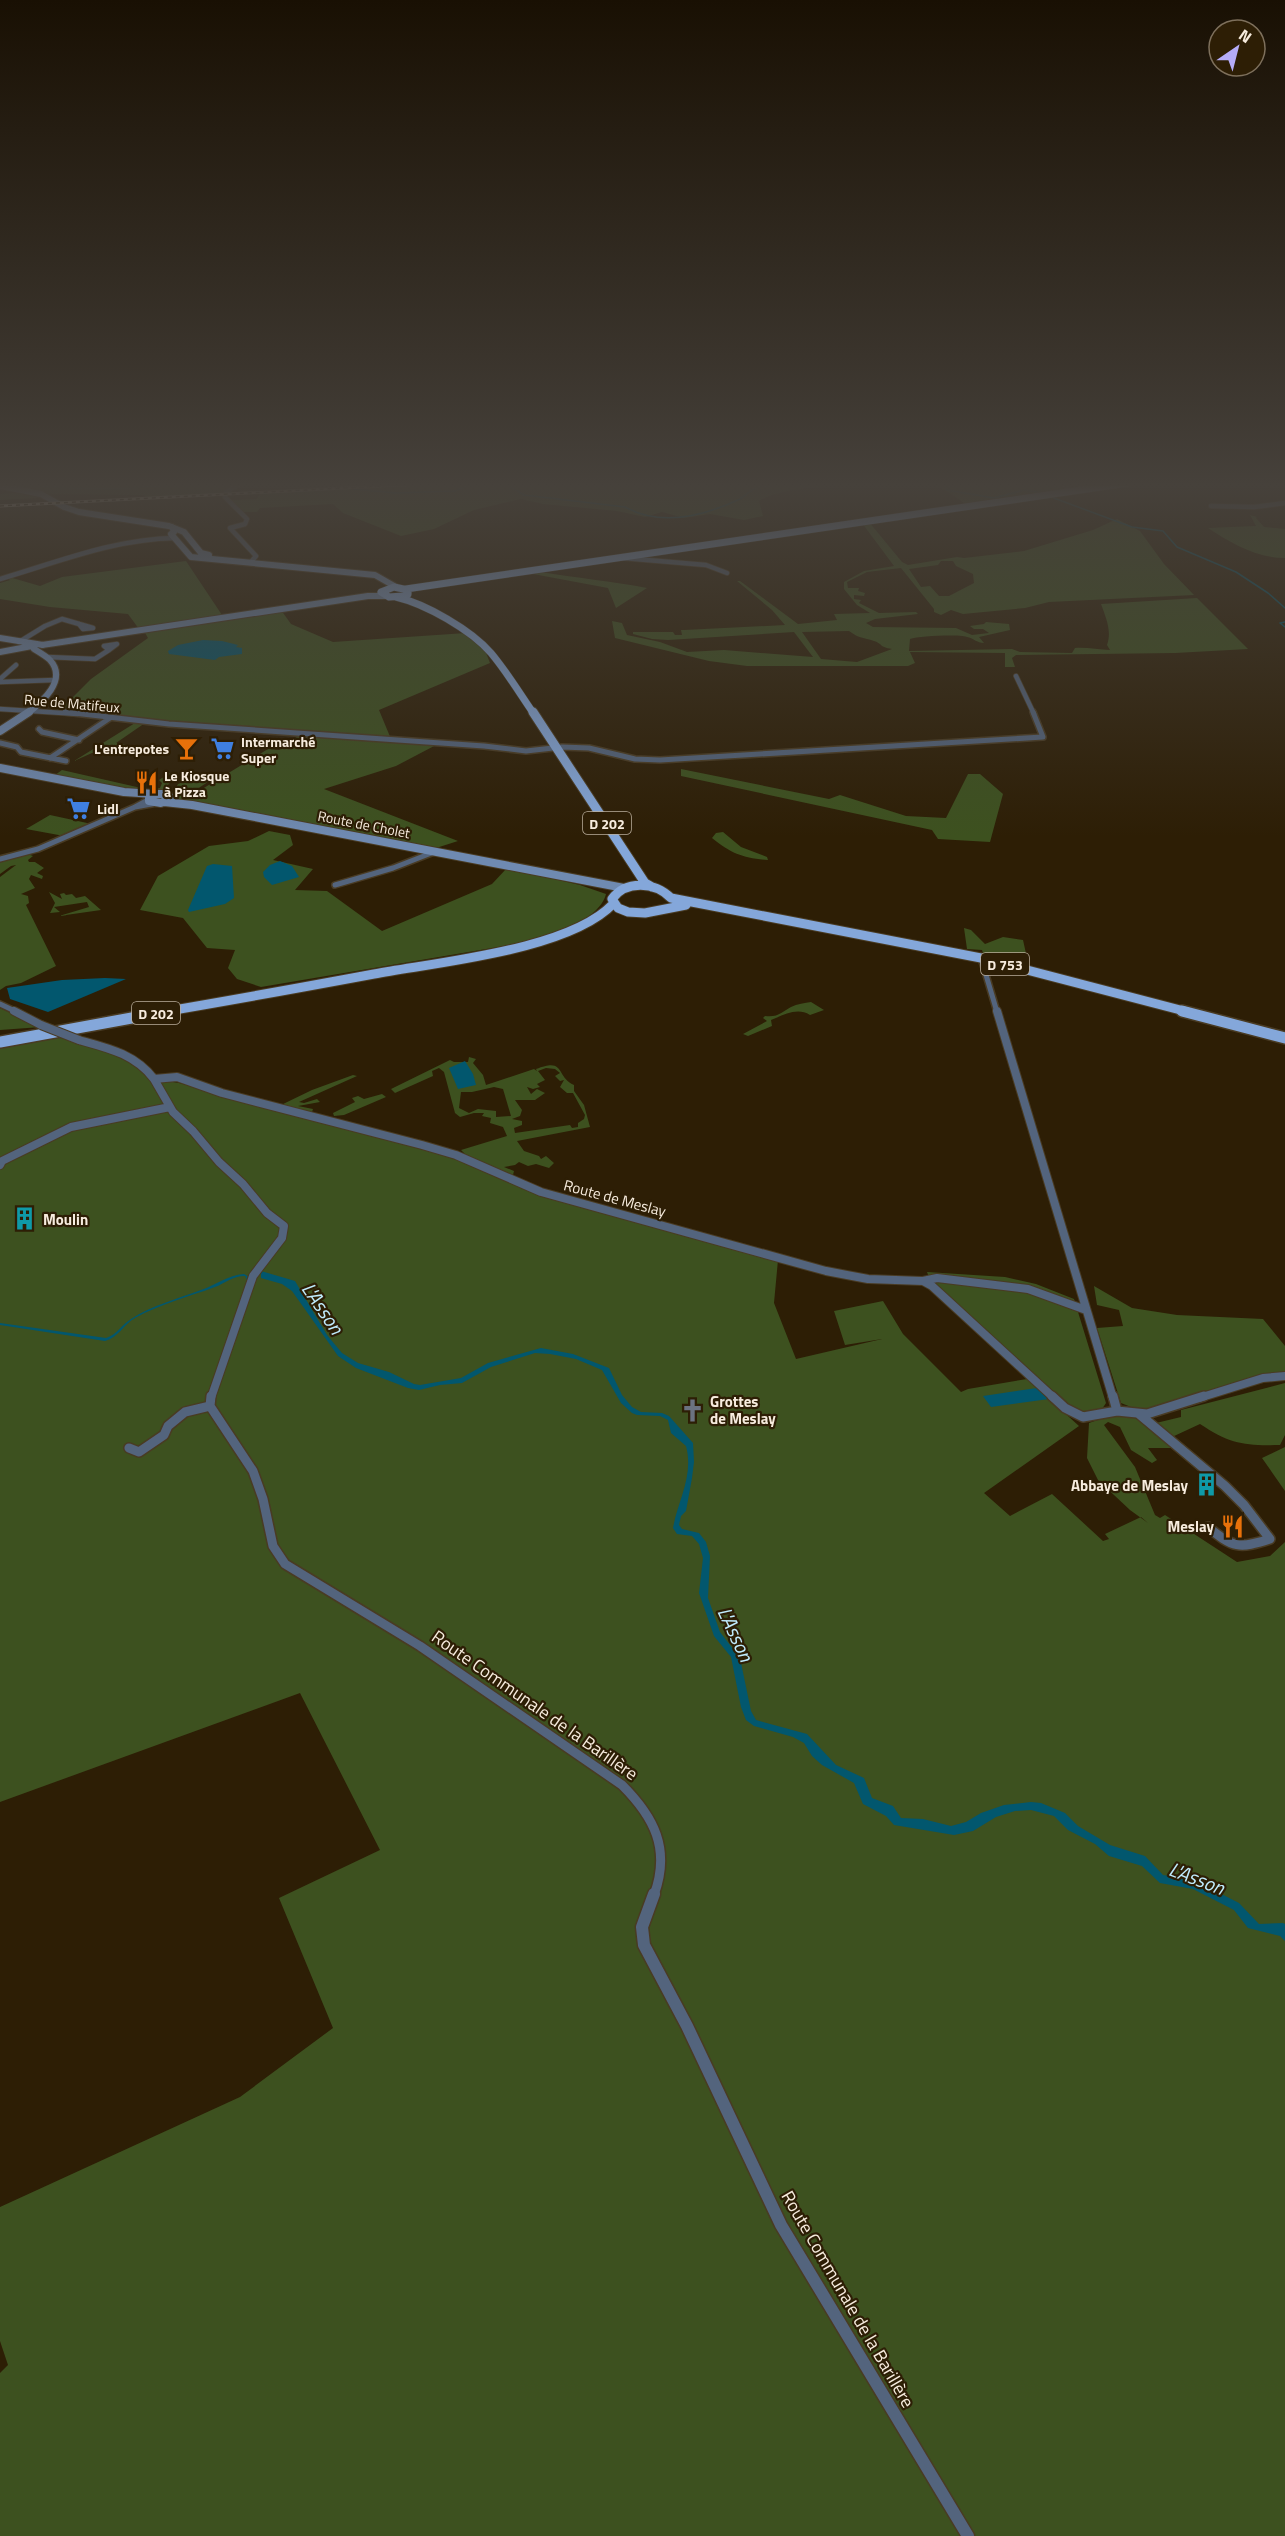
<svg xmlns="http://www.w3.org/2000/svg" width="1285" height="2536" font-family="'Titillium Web',sans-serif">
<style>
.green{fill:#3d511f;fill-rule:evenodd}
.water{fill:#02576e}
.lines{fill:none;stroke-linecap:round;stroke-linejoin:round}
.stream{stroke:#02576e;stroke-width:1.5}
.street-far4-casing{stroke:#493b23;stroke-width:6}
.street-far3-casing{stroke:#493b23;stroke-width:8}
.street-far2-casing{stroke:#493b23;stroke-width:10}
.street-far1-casing{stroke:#493b23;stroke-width:12}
.street-casing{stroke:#493b23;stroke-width:15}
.secondary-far1-casing{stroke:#493b23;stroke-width:8}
.secondary-casing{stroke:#493b23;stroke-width:10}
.primary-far2-casing{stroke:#493b23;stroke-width:8}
.primary-far1-casing{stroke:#493b23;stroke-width:11}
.primary-casing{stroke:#493b23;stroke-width:14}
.street-far4{stroke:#53647d;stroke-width:4.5}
.street-far3{stroke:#53647d;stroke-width:5}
.street-far2{stroke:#53647d;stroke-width:8}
.street-far1{stroke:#53647d;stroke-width:9}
.street{stroke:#53647d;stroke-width:12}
.secondary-far1{stroke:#6f8ab1;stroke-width:6}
.secondary{stroke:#6f8ab1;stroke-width:8}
.primary-far2{stroke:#84a7da;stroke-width:7}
.primary-far1{stroke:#84a7da;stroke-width:9}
.primary{stroke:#84a7da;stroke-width:11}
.rail-casing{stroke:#dbd0c0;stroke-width:3}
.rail{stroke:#2d1e05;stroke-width:1.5;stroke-dasharray:4;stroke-linecap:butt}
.street-bridge-casing{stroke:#493b23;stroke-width:10;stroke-linecap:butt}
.street-bridge{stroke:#53647d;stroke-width:8}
.labels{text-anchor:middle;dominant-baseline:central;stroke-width:4.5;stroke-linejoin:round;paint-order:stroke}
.far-street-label{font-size:14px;fill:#f7ecde;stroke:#2d1e05}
.far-poi-label{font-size:14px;font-weight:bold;fill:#f7ecde;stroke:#2d1e05;text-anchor:start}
.shield{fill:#2d1e05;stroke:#baae9d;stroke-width:1.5}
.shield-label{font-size:14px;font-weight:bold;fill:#f7ecde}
.street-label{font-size:15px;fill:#f7ecde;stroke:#2d1e05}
.poi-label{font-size:15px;font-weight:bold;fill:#f7ecde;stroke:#2d1e05;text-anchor:start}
.near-street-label{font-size:18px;fill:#f7ecde;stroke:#2d1e05}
.near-water-label{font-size:20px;font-style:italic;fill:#c0ecfe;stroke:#2d1e05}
</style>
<rect width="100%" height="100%" fill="#2d1e05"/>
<path class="green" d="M3,482H240L223,493L146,497L143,495L36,494L37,498L0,500V494L24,492L30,489Z
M474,482H1063L1069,489L970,507C960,501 946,488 934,486C900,480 786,483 759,501L763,516L744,520L710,514L684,518L662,512L645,517L617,511L543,504L521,499L474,510L434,529L401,536L343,513L333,504L260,508L257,512H242L230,500L257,499L260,493Z
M1250,515L1257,517L1256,518L1264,527L1285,529V558C1256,558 1231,543 1208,528L1256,526Z
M1117,519L1140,531L1164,564L1194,595L1049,602L1025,608L963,614L951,610L941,615L934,612V609L901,568L867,572L847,582L848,588H859L858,591L865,593L864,596L854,595V599L861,600L859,603L879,613L916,612L918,614L875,619L866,623L873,627L956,628L972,635L989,633L983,629H974L970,626L984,624L986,622L1009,624L1010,630L979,637L984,643C977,643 973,638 967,637C958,634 919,636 910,639L909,651L1012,649L1020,652L1072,653L1075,648C1087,647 1098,650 1110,650L1107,645C1112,631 1106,618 1101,604L1197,598L1248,649L1175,653L1016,655L1012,658L1015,667H1005V653L910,652L915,663L908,666H747L709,661L615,638L612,621L622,623L627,635L660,642L687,652L724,650L813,657L794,632L668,640L652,639L633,634V632H673L675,635H682L681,630H684L785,625L772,610L737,581H740L798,624L837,620L834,614L870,613L857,605L844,589V582L864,571L894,566L862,523L869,522L902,562L908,565L957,557L964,558L1024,551L1093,530ZM941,561H953L956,566L973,574L974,583L949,596H939L930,586L921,587L909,569L938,565ZM849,631C860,639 863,637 874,641C883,644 879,647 892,649L857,662L821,659L802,632Z
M186,561L222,615L139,629L128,614L50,607L0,599V583L10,580L7,578L9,577L40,586L62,577Z
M540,572C576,578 612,581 647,588L616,608L608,588L533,574Z
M281,610L291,624L333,642L466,633L483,645L490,663L379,710L391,739L436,745L396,766L324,789L458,841L433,849L184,800L268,749L279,750L300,735L145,723L116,743L136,747L122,756L92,753L74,761L135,723L56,714L91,679L148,638L144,631Z
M681,769L829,799L840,795L906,816L946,818L968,774H980L1003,794L990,842L938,839L932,830L681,776Z
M62,770L150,790L160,788L162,783L159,780L170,773L179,775L162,790L150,793L55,775Z
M192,779L211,780L180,800L172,794L178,784Z
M50,815L87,823L91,825L64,836L26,829Z
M269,831L290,835L293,845L273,860L313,869L295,890L327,891L382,931L492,884L507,868L580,885L606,894C599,923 542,938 516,944L261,987L237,979L228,968L235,950L207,948L183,918L140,910L158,876L209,846L248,841Z
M723,832L741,847L767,857L768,860C743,858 732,854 712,838L716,833Z
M25,853L33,856L28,860L29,862H35L44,868L37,873L43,876L42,879L31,875L29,879L35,888L21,894L28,896L29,903L26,905L56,966L21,983L6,986L0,990V877L16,865L11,866L0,874V859Z
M49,892L62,899L60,894L64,893L66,895L72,894L76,898L85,896L101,910L59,916L89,907L87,902L54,907L60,912L50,913L55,903Z
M964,928L971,930L985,944L1003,937L1023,940L1029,967L984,956L982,950L967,949Z
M811,1002L824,1010L810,1015C797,1007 784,1015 771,1020L772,1026L748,1036L743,1034L767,1021L763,1018L765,1016C778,1018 783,1011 791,1007C797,1004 805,1003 811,1002Z
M0,1008L41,1027L0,1030Z
M60,1037L120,1055L161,1080L179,1083L443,1153L526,1188L778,1260L774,1303L796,1359L882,1339L845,1345L834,1311L883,1301L903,1334L961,1392L968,1389L1027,1379L1079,1426L984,1493L1010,1516L1052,1494L1103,1541L1109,1539L1105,1534L1141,1517L1148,1523L1130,1510L1098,1480L1087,1458L1089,1423L1118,1413L1141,1419L1175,1448H1148L1157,1460L1152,1463L1131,1450L1120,1427L1108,1422L1104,1425L1135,1467L1155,1515L1160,1518L1165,1515L1237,1562L1270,1556L1285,1542V2536H0V2373L8,2365L0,2341V2207L240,2097L333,2028L279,1898L380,1850L300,1693L0,1802V1048Z
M469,1057L476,1059L473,1063L483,1075L486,1085L534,1069L537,1071L536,1069C566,1057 555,1076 574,1085V1091L584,1105L590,1127L517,1141L524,1151L539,1156L541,1159L546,1156L554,1163L549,1168L536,1164L528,1166L519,1162L515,1165L504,1167L514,1171L513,1175L468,1157L461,1150L507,1136L503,1127L490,1123L491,1118L482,1116L484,1113H474L460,1117L455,1113L444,1072L439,1068L432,1071L433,1076L395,1093L391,1089L450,1060L454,1062H468ZM546,1068L555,1069L560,1073L555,1076L560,1081L564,1080L560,1087L567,1093H573L585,1115L584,1119L578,1123V1127L572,1128L570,1125L515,1133L514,1128L522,1125V1121L512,1119L520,1116L522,1110L515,1100H535L545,1093L537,1089L531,1094L527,1087L533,1089L540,1087L537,1084L545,1080L538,1071ZM494,1087L503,1089L511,1116L496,1117V1111L478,1109L469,1113L459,1108L461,1092H472Z
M353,1075L357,1076L299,1102L304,1103L317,1099L320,1102L298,1106L313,1109L312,1112L281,1105L312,1090Z
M382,1094L386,1097L344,1115L334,1116L333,1113L355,1102L352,1098L358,1096L364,1099Z
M927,1272L1005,1277L1036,1284L1074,1299L1106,1403L1100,1412H1076L930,1280Z
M1094,1286L1132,1308L1177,1315L1263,1319L1285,1346V1373L1141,1411L1121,1403L1097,1328L1123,1326L1119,1310L1097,1305Z
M1285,1383V1435L1280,1445C1245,1446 1230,1444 1200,1424L1172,1437L1156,1423L1181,1417V1410Z
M1285,1447V1491L1262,1458Z"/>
<path class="water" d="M203,640L222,641L238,645L236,647L242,648V654L219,657L215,660L169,654L168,651L178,645Z
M280,861L292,866L299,877L272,885L264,877L263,872L270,865Z
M213,864L232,866L234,898L225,904L189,912L188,910L207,866Z
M105,978L126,979L48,1012L10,999L7,988L62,980Z
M465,1061L473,1074L476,1085L458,1089L449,1068Z
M261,1271L295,1281L327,1335L342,1353L358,1363L389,1372L414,1384L420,1385L461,1378L488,1363L541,1348L573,1354L609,1368L622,1395L632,1407L641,1412L662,1413L669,1416L693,1443L694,1462L692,1478L686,1511L681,1516L679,1525L682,1529L699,1533L706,1542L710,1556L708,1598L720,1632L740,1658L751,1711L756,1720L807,1734L836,1765L864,1778L872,1798L893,1806L901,1818L923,1819L951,1826L966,1822L981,1813L1004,1805L1031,1802L1041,1803L1065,1813L1078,1826L1110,1845L1145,1856L1163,1875L1194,1880L1239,1903L1259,1924L1283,1923L1285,1924V1941L1280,1936L1248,1928L1234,1910L1193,1889L1160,1883L1142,1866L1109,1856L1095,1844L1068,1830L1054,1816L1031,1810L1015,1811L996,1817L973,1831L954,1835L894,1825L886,1816L863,1804L854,1783L822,1765L812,1756L804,1743L793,1737L754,1726L746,1720L741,1707L731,1657L714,1636L699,1593L703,1558L699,1544L692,1536L677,1534L673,1528C678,1500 694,1476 686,1446L671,1433L668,1420L660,1416L637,1415L632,1413L621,1403L602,1370L576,1359L550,1354L535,1353L491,1367L462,1383L440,1385L419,1390L408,1388L356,1368L338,1356L292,1291L282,1284L261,1278Z
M244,1274L251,1278L248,1282L245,1276C232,1276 226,1283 215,1287C188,1297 160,1304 135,1318C123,1325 119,1337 105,1341L0,1325V1323L106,1338C118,1334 121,1325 131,1319C153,1305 177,1299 201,1290C216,1285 228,1275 244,1274Z
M1037,1388L1049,1399L991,1407L983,1396Z"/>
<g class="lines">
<path class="stream" d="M40,482L44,487L115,489L198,483L237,484
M328,482L352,484
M886,482H911
M947,482L953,485L946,488L947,490L994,498L1024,490L1043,493
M244,483L255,482
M353,489L396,493L455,491L469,485H508L524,495L625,507C661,527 704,516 740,499C746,495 751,489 759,487C786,482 814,488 842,482
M1051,497L1132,527L1163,531L1177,547L1236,572L1268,593L1285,608
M1285,622L1280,623L1285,627"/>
<defs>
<path id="street-far4" d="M243,482L226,492L225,497L247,519L245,524L230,528L256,556L251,562
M1063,482L1070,491
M1211,506L1254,507L1285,503
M623,558L706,565L727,573
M0,579C58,562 114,539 175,538
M19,642L45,626L62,619L93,628L83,629L79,624
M117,644L109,650L104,646Z
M47,657L95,659L109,650
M1016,676L1034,714
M0,679L16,665
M0,682L55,680
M0,709L78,714"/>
<path id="street-far3" d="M65,712L169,724L484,746L526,751L562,747L589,748L635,759L660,760L1043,737L1033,712
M39,729L42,732L79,740
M0,743L17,747L21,752L66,761
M50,758L110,718
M148,800L135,807L157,803
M0,859L38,849L135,807
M335,885L393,868L434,852
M981,958L997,1012
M0,1004L17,1012"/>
<path id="street-far2" d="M14,1011L41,1025
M997,1011L1113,1398
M79,1040C108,1048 135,1054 154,1079L177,1077L222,1093L422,1145L456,1155L541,1192L826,1271L868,1279L923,1281L932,1286L1054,1398
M154,1079L173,1112L193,1131L219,1162L243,1184L267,1213L284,1226L282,1238L253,1276L211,1398
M0,1165L2,1161L71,1127L170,1107
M923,1281L937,1278L1028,1289L1086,1310
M1199,1398L1263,1378L1285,1376"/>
<path id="street-far1" d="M211,1396L210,1406L253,1471L263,1499L273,1546L285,1564L420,1646L622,1785C654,1817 671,1849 654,1895
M1052,1396L1065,1408L1083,1417L1117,1411L1147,1414L1204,1396
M1113,1396L1117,1411
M1139,1414L1225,1486L1244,1505L1270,1539C1239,1549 1233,1548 1208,1527
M129,1448L139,1452L164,1435L168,1426L185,1412L210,1406"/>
<path id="street" d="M654,1894L642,1927L644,1945L687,2026L781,2225L968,2536"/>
<path id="secondary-far1" d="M0,486L41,494L64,507L79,512L169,526L184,532L201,553L209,555
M172,527L174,532L171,534L191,557L375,575L396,587
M0,638L43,645
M42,645L368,596H386
M0,652L32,646
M27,714C42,702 68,680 50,660C46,656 39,652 34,649"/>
<path id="secondary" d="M0,731L29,712
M0,768L124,792L154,794
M156,794H167L171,798L161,803L149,801V797Z
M164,802L192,805L624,888"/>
<path id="primary-far2" d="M406,589L1135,482
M403,596L389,597L381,592L394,587L408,590V594
M396,597C426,604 471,630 491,653C507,672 520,694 534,714"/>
<path id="primary-far1" d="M533,712L645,883L652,887
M671,898L981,958L1188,1012
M671,898C655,882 626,880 612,899L618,908L628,912L645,913L686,905
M162,1012C233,1000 304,987 374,974C438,962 569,950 613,904"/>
<path id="primary" d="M1182,1011L1285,1038
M0,1042L170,1011"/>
</defs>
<use href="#street-far4" class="street-far4-casing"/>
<use href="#street-far3" class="street-far3-casing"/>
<use href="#street-far2" class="street-far2-casing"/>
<use href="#street-far1" class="street-far1-casing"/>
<use href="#street" class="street-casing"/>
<use href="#secondary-far1" class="secondary-far1-casing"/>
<use href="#secondary" class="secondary-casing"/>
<use href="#primary-far2" class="primary-far2-casing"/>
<use href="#primary-far1" class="primary-far1-casing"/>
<use href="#primary" class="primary-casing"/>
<use href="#street-far4" class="street-far4"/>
<use href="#street-far3" class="street-far3"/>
<use href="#street-far2" class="street-far2"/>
<use href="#street-far1" class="street-far1"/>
<use href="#street" class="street"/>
<use href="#secondary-far1" class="secondary-far1"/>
<use href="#secondary" class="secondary"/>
<use href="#primary-far2" class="primary-far2"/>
<use href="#primary-far1" class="primary-far1"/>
<use href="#primary" class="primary"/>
<defs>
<path id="rail" d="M0,506L459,482"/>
</defs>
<use href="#rail" class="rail-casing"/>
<use href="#rail" class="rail"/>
<defs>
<path id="street-bridge" d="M41,1025L79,1040"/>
</defs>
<use href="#street-bridge" class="street-bridge-casing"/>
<use href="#street-bridge" class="street-bridge"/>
</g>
<linearGradient id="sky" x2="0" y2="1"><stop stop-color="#191003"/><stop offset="0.58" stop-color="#46413b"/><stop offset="1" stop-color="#46413b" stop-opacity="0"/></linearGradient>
<rect width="1285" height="837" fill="url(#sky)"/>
<defs>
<symbol id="bar-bare" viewBox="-9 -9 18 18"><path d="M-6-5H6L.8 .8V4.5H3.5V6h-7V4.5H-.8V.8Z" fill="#e8710a" stroke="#2d1e05" stroke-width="2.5" paint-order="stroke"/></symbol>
<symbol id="supermarket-bare" viewBox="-9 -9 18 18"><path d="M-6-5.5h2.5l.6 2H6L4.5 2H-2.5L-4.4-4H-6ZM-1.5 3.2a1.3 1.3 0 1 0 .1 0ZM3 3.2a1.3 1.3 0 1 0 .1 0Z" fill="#3f7fe0" stroke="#2d1e05" stroke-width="2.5" paint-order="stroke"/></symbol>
<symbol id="restaurant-bare" viewBox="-9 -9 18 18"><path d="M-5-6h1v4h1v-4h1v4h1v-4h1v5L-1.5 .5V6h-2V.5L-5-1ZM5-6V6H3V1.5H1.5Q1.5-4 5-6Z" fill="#e8710a" stroke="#2d1e05" stroke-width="2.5" paint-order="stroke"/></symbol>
<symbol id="building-bare" viewBox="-9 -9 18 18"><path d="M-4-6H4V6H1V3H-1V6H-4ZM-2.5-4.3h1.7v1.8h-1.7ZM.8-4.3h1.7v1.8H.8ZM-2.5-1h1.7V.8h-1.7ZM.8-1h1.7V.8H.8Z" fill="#0f9aa8" stroke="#2d1e05" stroke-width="2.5" paint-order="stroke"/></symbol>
<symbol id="church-bare" viewBox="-9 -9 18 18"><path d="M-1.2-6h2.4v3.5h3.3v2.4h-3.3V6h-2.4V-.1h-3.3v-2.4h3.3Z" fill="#6b7280" stroke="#2d1e05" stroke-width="2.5" paint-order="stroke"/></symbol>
</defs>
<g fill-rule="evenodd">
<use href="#bar-bare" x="170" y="732" width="33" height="33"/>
<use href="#supermarket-bare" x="206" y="732" width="33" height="33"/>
<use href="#restaurant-bare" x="130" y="766" width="33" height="33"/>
<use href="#supermarket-bare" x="62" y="792" width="33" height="33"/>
<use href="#building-bare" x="8" y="1202" width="33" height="33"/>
<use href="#church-bare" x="676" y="1394" width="33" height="33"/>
<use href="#building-bare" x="1190" y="1468" width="33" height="33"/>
<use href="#restaurant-bare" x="1216" y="1510" width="33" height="33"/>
</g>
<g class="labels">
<g class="far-street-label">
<text transform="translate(72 703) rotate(5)">Rue de Matifeux</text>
<text transform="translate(364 824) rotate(11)">Route de Cholet</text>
</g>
<g class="far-poi-label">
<text x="241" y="741">Intermarché<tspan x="241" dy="16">Super</tspan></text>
<text x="169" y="748" text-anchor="end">L'entrepotes</text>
<text x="164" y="775">Le Kiosque<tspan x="164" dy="16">à Pizza</tspan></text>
<text x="97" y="808">Lidl</text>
</g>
<g class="shield">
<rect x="583" y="812" width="48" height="22" rx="4.5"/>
<rect x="981" y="953" width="48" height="22" rx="4.5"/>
<rect x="132" y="1002" width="48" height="22" rx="4.5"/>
</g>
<g class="shield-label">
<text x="607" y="823">D 202</text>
<text x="1005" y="964">D 753</text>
<text x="156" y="1013">D 202</text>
</g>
<g class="street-label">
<text transform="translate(615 1198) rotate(15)">Route de Meslay</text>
</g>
<g class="poi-label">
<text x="43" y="1219">Moulin</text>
<text x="710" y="1401">Grottes<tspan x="710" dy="17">de Meslay</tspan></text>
<text x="1188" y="1485" text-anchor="end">Abbaye de Meslay</text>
<text x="1214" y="1526" text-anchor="end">Meslay</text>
</g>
<g class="near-street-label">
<text transform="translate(535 1705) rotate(35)">Route Communale de la Barillère</text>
<text transform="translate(848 2299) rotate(60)">Route Communale de la Barillère</text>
</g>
<g class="near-water-label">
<text transform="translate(323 1308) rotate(56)">L'Asson</text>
<text transform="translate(736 1634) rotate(65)">L'Asson</text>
<text transform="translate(1197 1878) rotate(21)">L'Asson</text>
</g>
</g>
<g transform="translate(1237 48) rotate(35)"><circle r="28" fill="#2d1e05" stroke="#7e705c" stroke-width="1.5"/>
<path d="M0-4.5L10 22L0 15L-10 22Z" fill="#b5acf8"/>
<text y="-9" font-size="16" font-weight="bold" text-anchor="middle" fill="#f7ecde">N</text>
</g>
</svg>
